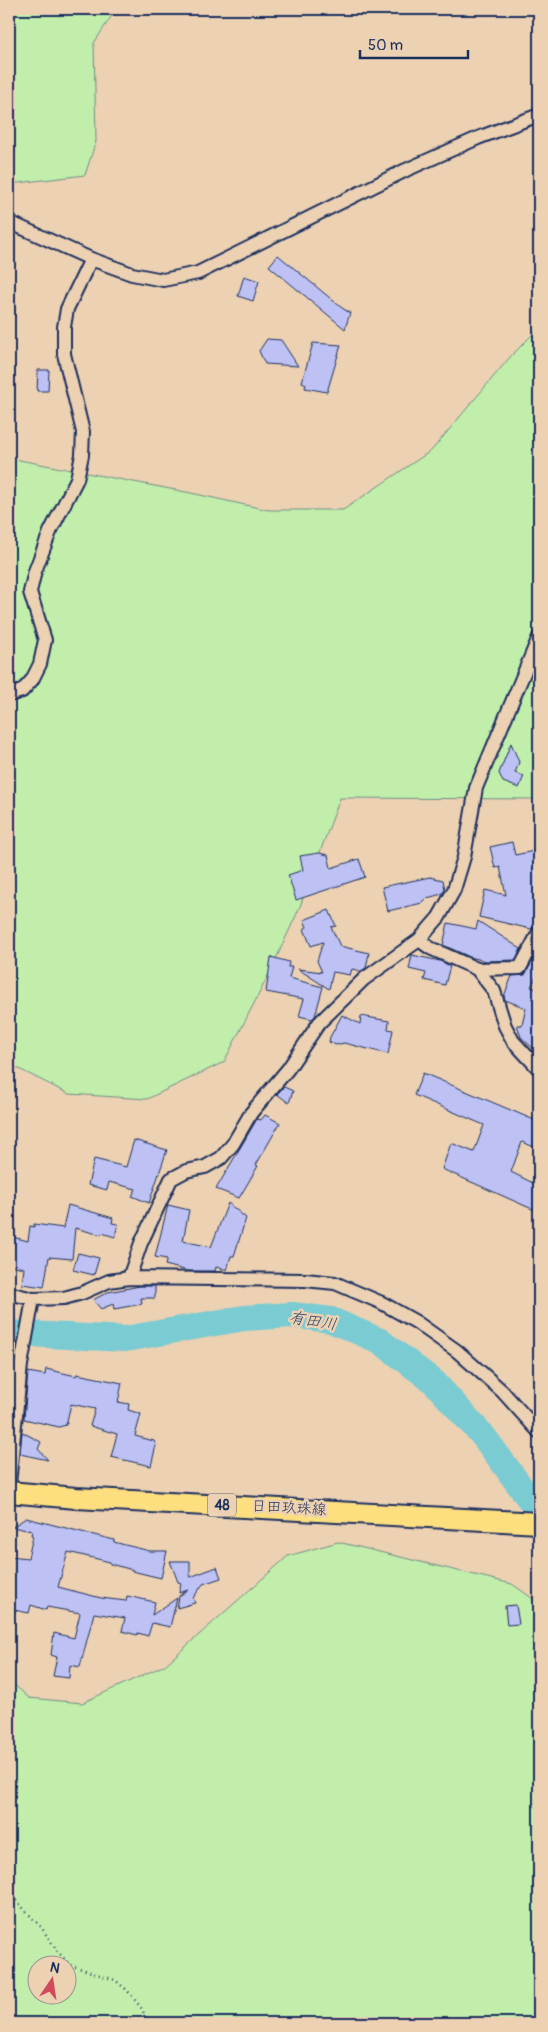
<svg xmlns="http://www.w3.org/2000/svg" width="548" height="2032" font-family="Pangolin,'Klee One',sans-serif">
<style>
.green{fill:#c1eeab;stroke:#6e8e84;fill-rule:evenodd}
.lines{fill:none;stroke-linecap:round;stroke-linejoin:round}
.river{stroke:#7acbd2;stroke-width:26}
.building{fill:#bdc1f3;stroke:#1b2f5e}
.street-casing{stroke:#1b2f5e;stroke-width:16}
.primary-casing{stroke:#1b2f5e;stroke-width:24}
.path{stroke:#1b2f5e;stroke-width:2.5;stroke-dasharray:1 4;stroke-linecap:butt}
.street{stroke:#ecd1b3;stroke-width:12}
.primary{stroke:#fedf80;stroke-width:20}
.labels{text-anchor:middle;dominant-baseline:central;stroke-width:5;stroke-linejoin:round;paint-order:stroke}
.shield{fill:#ecd1b3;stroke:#5a6078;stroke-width:1}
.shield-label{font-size:14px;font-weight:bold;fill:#1b2f5e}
.street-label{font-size:15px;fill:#1b2f5e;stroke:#ecd1b3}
.water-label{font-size:16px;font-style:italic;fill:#29466f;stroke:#ecd1b3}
</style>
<rect width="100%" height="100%" fill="#ecd1b3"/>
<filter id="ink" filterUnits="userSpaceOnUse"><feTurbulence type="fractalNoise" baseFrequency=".02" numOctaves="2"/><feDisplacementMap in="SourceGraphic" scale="10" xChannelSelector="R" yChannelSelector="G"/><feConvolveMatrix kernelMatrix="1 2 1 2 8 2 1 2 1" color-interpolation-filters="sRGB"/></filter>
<g filter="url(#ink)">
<path class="green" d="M9,9H116L94,43L96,141L85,175L9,184Z
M539,328V799L340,798L299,909L268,976L224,1062L147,1099L69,1094L9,1064V458L191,493L268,510H343L432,450L511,356Z
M338,1542L512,1584L539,1603V2023H9V1680L29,1698L82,1703L165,1665L288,1556ZM38,1964H68V1994H38Z"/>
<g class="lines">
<path class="river" d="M9,1333L125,1339L244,1318L292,1315L331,1320L380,1341L434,1382L484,1437L539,1512"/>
</g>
<path class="building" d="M278,255L342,308L350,313L345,329L269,266Z
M244,276L259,281L253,301L238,296Z
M267,339L281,340L298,366L265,364L259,351Z
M313,343L341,345L327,392L305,388L306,384L302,382Z
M38,370H49L48,391H37Z
M511,743L519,762L515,773L524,776L519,788L503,782L499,773Z
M512,842L515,855L534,851L539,873V924L535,925L531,929L479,917L485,890L506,895L500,867L495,868L490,847Z
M319,853L328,855L331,868L359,859L365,877L296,900L288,875L303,870L300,856Z
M430,877L443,880L445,889L442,894L427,898L422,903L388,911L382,887Z
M329,910L336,926L331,927L340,946L369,953L366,968L361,971L352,969L350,975L333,972L329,989L298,969L322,972L317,961L323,942L311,946L304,929L307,927L304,920Z
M478,921L521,949L515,960L486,961L470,957L443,945L448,923L476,929Z
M539,949V971L531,987L539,990V1054L521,1037L517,1025H522L526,1008L505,1000L504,996L512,976L525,975Z
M412,955L440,961L450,966L445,985L424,980L426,973L409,969Z
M271,957L289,962L288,967H292L289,978L323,987L315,1016L312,1019L299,1016L304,999L266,992Z
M342,1015L360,1024L361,1016L389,1021L388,1029L393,1030L388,1054L344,1043L336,1045L329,1042L330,1037Z
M423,1073L539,1122V1149L522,1142L511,1172L539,1186V1212L442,1169L451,1143L474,1152L484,1125L414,1095Z
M284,1087L293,1091L289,1103L277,1094Z
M265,1115L280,1123L256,1165L258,1166L239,1198L216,1189L257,1119L261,1120Z
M134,1140L167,1150L149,1203L132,1196L136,1189L109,1182L107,1190L88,1185L94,1159L126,1167Z
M228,1203L246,1218L234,1256H231L227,1270L216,1267L215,1271H188L165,1265L167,1259L155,1257L168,1205L189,1210L183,1241L211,1247Z
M68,1205L113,1218L112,1223L118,1224L115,1237L102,1233L101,1235L75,1228L72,1259L49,1257L44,1287L22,1284L24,1268L9,1265V1236L28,1241L30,1226L34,1227V1224L63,1228Z
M78,1253L99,1258L94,1275L73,1270Z
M140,1286H155V1298H141L142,1304L114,1309L113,1304L101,1309L93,1300L108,1292Z
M46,1369L76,1376L77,1374L122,1383L118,1402L129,1404L128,1410L141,1414L135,1436L154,1441L156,1445L151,1466L111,1457L117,1434L90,1426L95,1409L71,1404L66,1425L59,1427L24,1419L28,1372L45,1375Z
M22,1432L41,1442L38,1449L48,1460L20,1454Z
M26,1518L114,1540V1542L125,1545L150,1551H167L161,1578L132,1571L133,1570L110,1564V1562L68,1552L58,1587L101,1598L126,1601L127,1596L155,1602L152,1615L177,1598L170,1627L152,1623L148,1636L138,1633L137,1635L122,1631L125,1618L94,1613L80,1667L70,1665L69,1678L53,1676L57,1657L51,1655L54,1633L74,1638L80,1613L47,1607L46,1610L31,1605L29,1613L9,1609V1556L28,1558L33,1536L31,1535L32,1531L12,1527Z
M170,1561H190V1577L217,1567L221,1578L203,1584L193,1598L195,1603L177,1608L179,1596L188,1590L179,1593L181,1583L178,1582Z
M516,1605L519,1624L507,1625L505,1606Z"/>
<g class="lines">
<defs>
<path id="street" d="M9,222L91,259L132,274L163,280L198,273L406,170L478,138L539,115
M9,695L22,691L32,680L40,664L45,640L30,592L35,571L50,532L77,479L82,455L83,432L64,354V327L67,309L91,259
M419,940L430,948L477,969L520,968L539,932
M477,969L494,991L505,1026L513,1041L539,1069
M129,1278L141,1243L171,1179L186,1171L205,1167L221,1158L233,1144L251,1113L288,1069L319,1023L364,979L419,940L439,917L454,890L464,857L476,788L539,637
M9,1293L33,1299L64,1298L82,1293L109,1281L129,1278L305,1280L335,1283L382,1303L416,1322L457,1351L502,1391L539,1432
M9,1484L21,1365L33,1299"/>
<path id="primary" d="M9,1492L76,1498L539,1523"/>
</defs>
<use href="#street" class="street-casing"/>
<use href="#primary" class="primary-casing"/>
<path class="path" d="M9,1893L41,1927L58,1952L70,1965L115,1980L127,1990L142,2009L148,2023"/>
<use href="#street" class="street"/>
<use href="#primary" class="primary"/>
</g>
</g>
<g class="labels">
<rect class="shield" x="208" y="1493.5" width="28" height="23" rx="4"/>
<g class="shield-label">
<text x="222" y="1505">48</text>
</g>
<g class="street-label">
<text transform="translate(289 1508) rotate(3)">日田玖珠線</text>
</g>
<g class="water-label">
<text transform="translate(313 1321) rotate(9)">有田川</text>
</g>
</g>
<rect width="548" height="2032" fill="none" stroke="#ecd1b3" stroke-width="30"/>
<rect x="15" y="15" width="518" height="2002" fill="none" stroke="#1b2f5e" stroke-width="2" filter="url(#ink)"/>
<g transform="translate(52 1980) rotate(13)"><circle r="24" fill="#ecd1b3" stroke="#989091"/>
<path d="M0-4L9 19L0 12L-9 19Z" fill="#d1495b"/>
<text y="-8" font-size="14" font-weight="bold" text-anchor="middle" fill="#1b2f5e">N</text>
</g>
<path d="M360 50v8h108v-8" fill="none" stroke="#1b2f5e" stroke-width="2.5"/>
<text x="368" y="50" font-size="15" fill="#1b2f5e" stroke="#ecd1b3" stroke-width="4" paint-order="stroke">50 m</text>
</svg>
